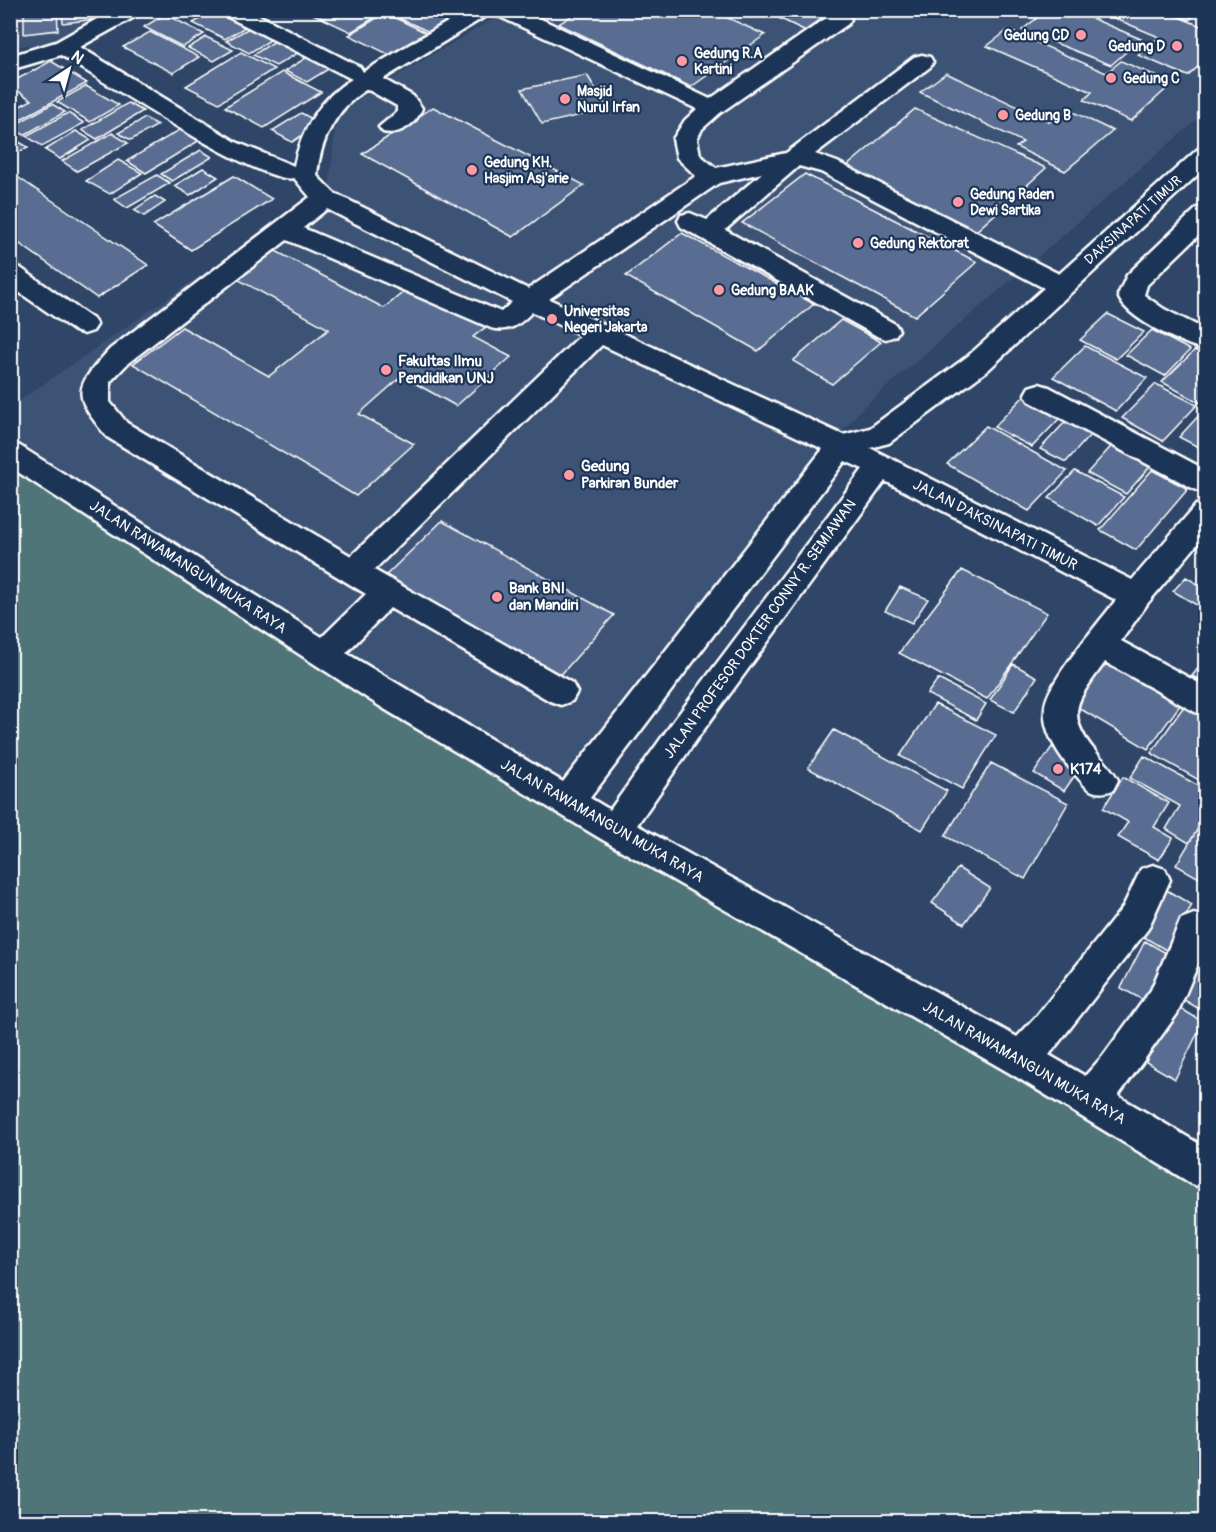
<svg xmlns="http://www.w3.org/2000/svg" width="1216" height="1532" font-family="Pangolin,sans-serif">
<style>
.built{fill:#3c5274}
.green{fill:#4f7578;stroke:#a7babc;stroke-width:1.5}
.building{fill:#596d91;stroke:#fff;stroke-width:1.5}
.lines{fill:none;stroke-linecap:round;stroke-linejoin:round}
.minor-casing{stroke:#fff;stroke-width:5}
.minor{fill:#1d3557;fill-rule:evenodd}
.poi-dot{fill:#ff9aa2;stroke:#1d3557;stroke-width:2}
.labels{text-anchor:middle;dominant-baseline:central;stroke-width:4.5;stroke-linejoin:round;paint-order:stroke}
.far-poi-label{font-size:14px;font-weight:bold;fill:#fff;stroke:#1d3557;text-anchor:start}
.far-street-label{font-size:14px;fill:#fff;stroke:#1d3557}
.poi-label{font-size:15px;font-weight:bold;fill:#fff;stroke:#1d3557;text-anchor:start}
.street-label{font-size:15px;fill:#fff;stroke:#1d3557}
</style>
<rect width="100%" height="100%" fill="#2f4668"/>
<filter id="ink" filterUnits="userSpaceOnUse"><feTurbulence type="fractalNoise" baseFrequency=".0167" numOctaves="2"/><feDisplacementMap in="SourceGraphic" scale="12" xChannelSelector="R" yChannelSelector="G"/><feConvolveMatrix kernelMatrix="1 2 1 2 8 2 1 2 1" color-interpolation-filters="sRGB"/></filter>
<g filter="url(#ink)">
<path class="built" d="M10,11H119L62,41L11,47Z
M507,11H1205V113L860,410L553,793L11,453L10,407L329,187L337,111Z"/>
<path class="green" d="M10,453L1205,1185V1521H11Z"/>
<path class="building" d="M24,10H57L58,30L24,34Z
M62,10H96L97,19L63,23Z
M216,10L247,26L225,39L193,23Z
M318,10H384L385,11L351,32L313,14Z
M388,10H477L438,36L386,12Z
M580,10H711L765,35L691,87L559,24Z
M762,10H822L828,13L806,31Z
M1047,10H1091L1097,13L1091,18L1141,39L1111,65L1022,30Z
M1095,10H1161L1206,28V59L1188,76L1138,55L1159,37Z
M1165,10H1200L1189,20Z
M385,13L431,35L396,58L349,35Z
M165,14L204,34L183,47L144,27Z
M249,28L272,39L249,53L226,41Z
M1008,30L1106,73L1121,61L1173,83L1131,121L1084,100L1092,92L987,46Z
M150,32L199,57L173,73L123,47Z
M206,37L233,50L214,61L188,48Z
M278,39L301,51L276,66L253,55Z
M241,52L274,69L219,103L186,86Z
M312,54L335,65L307,82L285,71Z
M51,61L87,83L19,120L10,114V111L32,100L10,86V83Z
M282,72L321,92L264,128L225,107Z
M946,73L1050,122L1067,109L1113,131L1065,171L1016,147L1023,142L920,92Z
M587,75L608,109L542,124L522,89Z
M86,86L119,105L90,122L57,102Z
M128,103L143,111L97,139L82,130Z
M52,104L65,112L24,135L11,127Z
M433,107L584,185L513,237L362,154Z
M915,109L1046,168L974,233L841,171Z
M68,113L84,123L42,146L26,136Z
M301,113L320,123L292,142L272,131Z
M145,118L158,125L131,140L118,133Z
M181,129L200,140L146,173L127,161Z
M76,131L91,140L60,159L45,150Z
M112,133L128,143L77,171L62,161Z
M10,137L28,147L10,157Z
M201,150L212,157L172,181L161,174Z
M118,160L142,173L110,194L86,181Z
M203,168L218,177L190,195L174,186Z
M10,172L148,265L97,298L10,237Z
M805,174L977,262L915,316L742,223Z
M157,175L170,183L127,208L114,199Z
M234,176L272,199L191,250L153,225Z
M155,196L165,202L144,216L134,210Z
M682,233L814,304L758,351L626,276Z
M268,247L384,308L411,286L487,326L473,337L511,357L456,406L402,376L359,414L414,444L356,496L133,364L182,327L269,376L329,329L230,275Z
M1108,314L1144,332L1116,359L1080,340Z
M841,320L881,342L832,384L793,361Z
M1152,330L1190,350L1165,376L1126,355Z
M1085,346L1147,378L1116,411L1053,377Z
M1195,350L1206,356V406L1162,382Z
M1156,384L1197,405L1163,441L1122,418Z
M1023,397L1061,417L1032,447L994,427Z
M1204,410L1206,411V451L1179,437Z
M1066,421L1091,434L1066,462L1040,449Z
M986,426L1067,471L1029,511L947,464Z
M1117,440L1156,460L1126,494L1087,473Z
M1152,470L1188,489L1136,550L1100,530Z
M1075,471L1124,497L1098,526L1049,498Z
M442,521L614,615L557,679L383,578Z
M962,570L1047,613L987,699L899,653Z
M1186,577L1206,589L1205,610L1173,591Z
M900,587L928,599L912,623L885,611Z
M1103,655L1183,701L1148,749L1067,701Z
M1206,658V683L1192,676Z
M1013,664L1037,677L1014,712L990,700Z
M938,679L986,704L976,720L927,694Z
M935,704L996,735L962,789L900,756Z
M1184,706L1206,718V784L1151,753Z
M834,730L947,791L922,830L808,768Z
M1052,747L1083,764L1064,791L1034,773Z
M1144,756L1206,790V816L1189,843L1166,829L1180,806L1130,778Z
M991,763L1068,803L1025,879L945,836Z
M1123,777L1169,803L1154,827L1173,838L1159,860L1118,837L1128,822L1103,808Z
M1197,830L1206,835V882L1176,865Z
M958,868L990,888L964,924L932,903Z
M1163,888L1192,905L1166,950L1137,933Z
M1206,933V1013L1172,993Z
M1145,941L1173,957L1150,1004L1121,988Z
M1175,1005L1203,1022L1175,1079L1146,1062Z"/>
<g class="lines">
<defs>
<path id="minor" d="M113,10H140L138,15L80,47L236,142L294,166C301,130 321,97 352,79L224,15L222,10H249L360,67L363,72L468,10H522L710,99L832,14L840,13L848,14L851,19L848,24L720,113L702,129L697,139L700,155L716,168L786,153L914,57L922,55L930,57L933,62L930,67L815,154L837,162L1059,274L1198,149L1206,147V167L988,370L889,443L870,448L1132,580L1196,505L1206,502V534L1147,604L1121,641L1206,687V716L1195,712L1105,662C1080,698 1062,711 1095,751C1103,761 1112,768 1118,780L1113,790C1093,797 1087,789 1075,774C1060,757 1042,731 1045,707C1047,682 1099,623 1116,600L885,481L697,739L637,825L1017,1037L1035,1018L1123,907L1141,869L1153,865L1165,869L1170,880L1148,929L1049,1055L1085,1076L1103,1056L1151,990L1181,919L1194,914L1206,918V945L1177,1014L1118,1096L1206,1148V1189L1192,1184L1008,1072L603,840L381,707L10,467V443L20,446L322,637L366,594L107,437C73,395 72,390 110,349L310,197L294,178C262,186 97,77 61,55L10,70V56L56,42ZM494,11L496,15L697,109L685,120L673,139L677,158L696,176L528,289L334,193L317,176C320,140 336,108 367,89L397,106V112L379,127L383,132C399,136 417,124 422,108L413,96L383,79ZM799,166L821,172L1044,288L968,356L870,428L843,435L549,299L719,183L762,173L707,220L690,213L681,215L678,221L681,227L877,336L886,339L895,336L899,330L895,324L725,230ZM327,209L512,302L501,312L303,228ZM287,240L491,328C509,333 520,324 532,312L581,335L351,556L127,423L110,402V382L128,363ZM602,345L823,449L563,782L346,653L390,608L550,701L561,705L572,701L577,692L572,683L374,570ZM845,461L863,469L675,719L610,810L590,798Z
M1206,206V228L1147,285L1144,295L1164,309L1206,330V350C1183,344 1124,318 1118,295L1127,275L1197,208Z
M10,265L19,267L93,319L97,325L93,331L84,334L75,331L10,286Z
M1039,384L1049,387L1206,470V493L1196,490L1029,401L1025,394L1029,387Z"/>
</defs>
<use href="#minor" class="minor-casing"/>
<use href="#minor" class="minor"/>
</g>
</g>
<g class="poi-dot">
<circle cx="1081" cy="35" r="6"/>
<circle cx="1177" cy="46" r="6"/>
<circle cx="682" cy="61" r="6"/>
<circle cx="1111" cy="78" r="6"/>
<circle cx="565" cy="99" r="6"/>
<circle cx="1003" cy="115" r="6"/>
<circle cx="472" cy="170" r="6"/>
<circle cx="958" cy="202" r="6"/>
<circle cx="858" cy="243" r="6"/>
<circle cx="719" cy="290" r="6"/>
<circle cx="552" cy="319" r="6"/>
<circle cx="386" cy="370" r="6"/>
<circle cx="569" cy="475" r="6"/>
<circle cx="497" cy="597" r="6"/>
<circle cx="1058" cy="769" r="6"/>
</g>
<g class="labels">
<g class="far-poi-label">
<text x="1069" y="35" text-anchor="end">Gedung CD</text>
<text x="1165" y="46" text-anchor="end">Gedung D</text>
<text x="694" y="53">Gedung R.A<tspan x="694" dy="16">Kartini</tspan></text>
<text x="1123" y="78">Gedung C</text>
<text x="577" y="91">Masjid<tspan x="577" dy="16">Nurul Irfan</tspan></text>
<text x="1015" y="115">Gedung B</text>
<text x="484" y="162">Gedung KH.<tspan x="484" dy="16">Hasjim Asj'arie</tspan></text>
<text x="970" y="194">Gedung Raden<tspan x="970" dy="16">Dewi Sartika</tspan></text>
<text x="870" y="243">Gedung Rektorat</text>
<text x="731" y="290">Gedung BAAK</text>
<text x="564" y="311">Universitas<tspan x="564" dy="16">Negeri Jakarta</tspan></text>
</g>
<g class="far-street-label">
<text transform="translate(1133 220) rotate(-42)">DAKSINAPATI TIMUR</text>
</g>
<g class="poi-label">
<text x="398" y="361">Fakultas Ilmu<tspan x="398" dy="17">Pendidikan UNJ</tspan></text>
<text x="581" y="466">Gedung<tspan x="581" dy="17">Parkiran Bunder</tspan></text>
<text x="509" y="588">Bank BNI<tspan x="509" dy="17">dan Mandiri</tspan></text>
<text x="1070" y="769">K174</text>
</g>
<g class="street-label">
<text transform="translate(995 525) rotate(27)">JALAN DAKSINAPATI TIMUR</text>
<text transform="translate(188 567) rotate(33)">JALAN RAWAMANGUN MUKA RAYA</text>
<text transform="translate(760 629) rotate(-54)">JALAN PROFESOR DOKTER CONNY R. SEMIAWAN</text>
<text transform="translate(602 821) rotate(30)">JALAN RAWAMANGUN MUKA RAYA</text>
<text transform="translate(1024 1063) rotate(30)">JALAN RAWAMANGUN MUKA RAYA</text>
</g>
</g>
<rect width="1216" height="1532" fill="none" stroke="#1d3557" stroke-width="36"/>
<rect x="18" y="18" width="1180" height="1496" fill="none" stroke="#fff" stroke-width="2" filter="url(#ink)"/>
<g transform="translate(69 69) rotate(36)" stroke="#1d3557" stroke-width="4.5" paint-order="stroke">
<path d="M0-4.5L10 22L0 15L-10 22Z" fill="#ffffff"/>
<text y="-9" font-size="16" font-weight="bold" text-anchor="middle" fill="#ffffff">N</text>
</g>
</svg>
